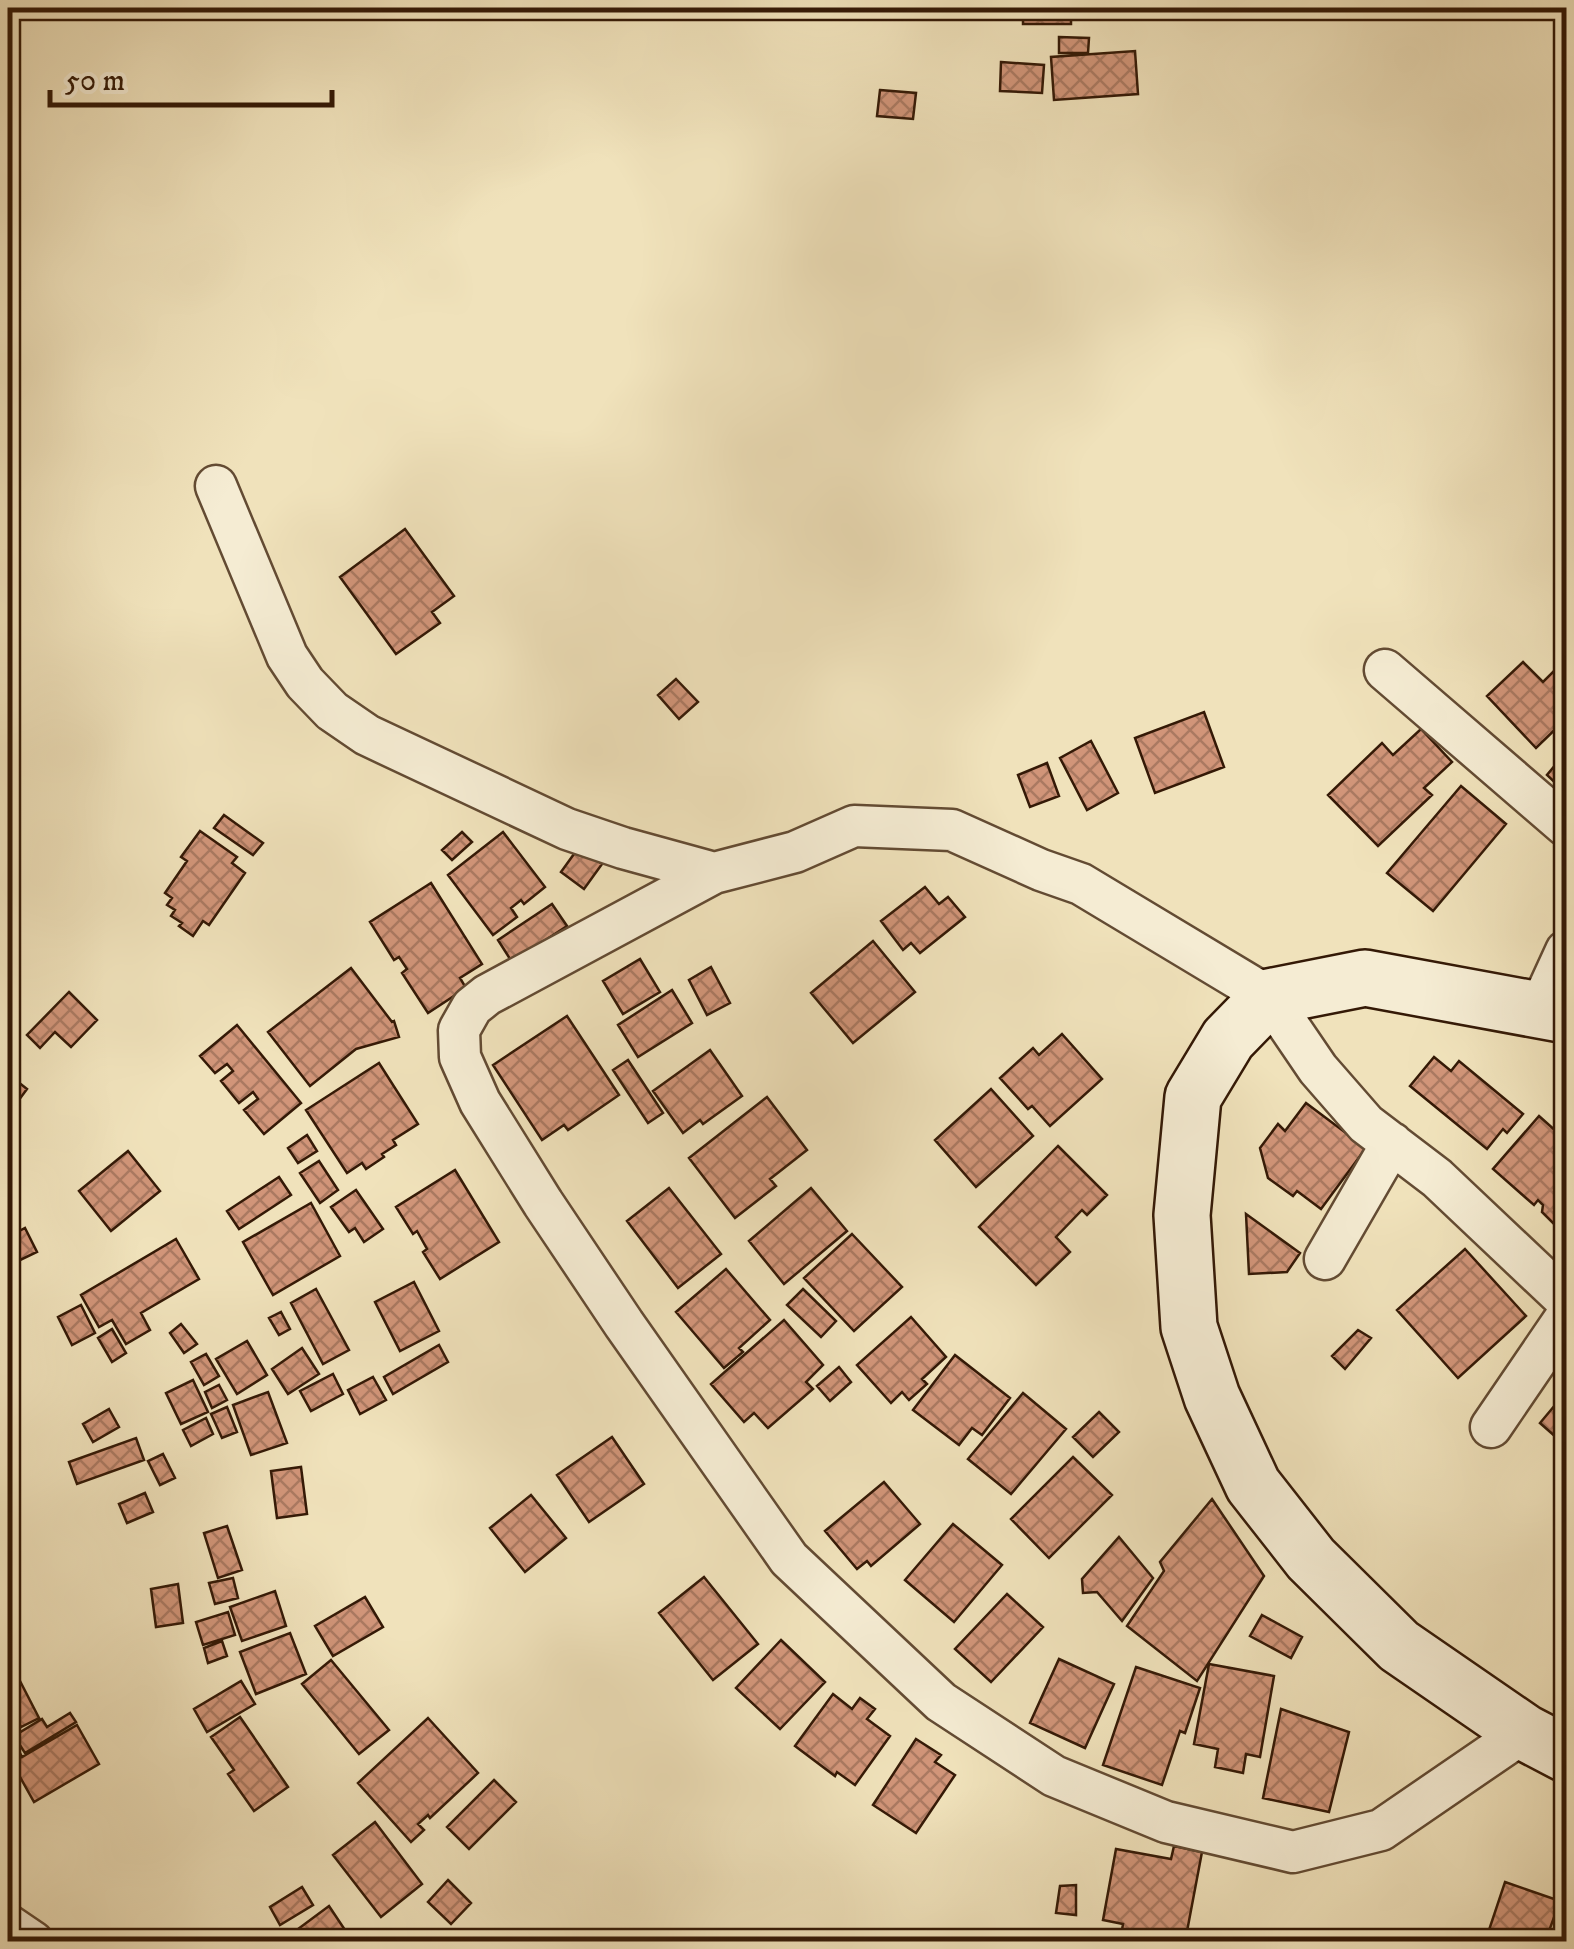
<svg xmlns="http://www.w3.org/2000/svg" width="1574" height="1949" font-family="'IM FELL DW Pica',serif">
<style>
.building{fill:url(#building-cross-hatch);stroke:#341906;stroke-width:2.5}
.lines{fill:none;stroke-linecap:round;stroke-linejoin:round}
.street-casing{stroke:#634b33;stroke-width:45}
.secondary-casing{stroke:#341906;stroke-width:60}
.street{stroke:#f5ecd3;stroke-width:40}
.secondary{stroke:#f5ecd3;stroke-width:55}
</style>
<defs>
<pattern id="building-cross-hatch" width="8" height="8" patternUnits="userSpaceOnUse" patternTransform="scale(2.5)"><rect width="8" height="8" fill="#d19579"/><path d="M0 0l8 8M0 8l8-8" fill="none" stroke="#aa7961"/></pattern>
</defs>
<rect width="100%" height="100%" fill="#f0e2bb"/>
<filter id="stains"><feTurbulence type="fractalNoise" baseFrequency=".002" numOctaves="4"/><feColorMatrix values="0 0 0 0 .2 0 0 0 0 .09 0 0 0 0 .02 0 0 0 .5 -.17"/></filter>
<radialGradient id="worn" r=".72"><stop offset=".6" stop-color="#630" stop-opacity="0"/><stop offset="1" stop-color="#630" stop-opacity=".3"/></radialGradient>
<path class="building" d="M1023,8H1071V24H1023Z
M1059,37L1089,38L1088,53H1059Z
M1135,51L1138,94L1054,100L1051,57Z
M1001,62L1044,65L1042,93L1000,91Z
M880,90L916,93L913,119L877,116Z
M405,529L454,596L432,612L440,623L396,654L340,577Z
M1523,662L1543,682L1561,664L1566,669V719L1536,748L1487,696Z
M676,679L698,702L679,719L658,695Z
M1204,712L1224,767L1155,793L1135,738Z
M1421,729L1452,762L1424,788L1432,795L1378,846L1328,795L1382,743L1393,755Z
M1091,741L1118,793L1087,810L1060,758Z
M1566,752V793L1547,775Z
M1047,763L1059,796L1030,807L1018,775Z
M1461,786L1506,824L1433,911L1387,873Z
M224,815L263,843L253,855L214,828Z
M200,831L237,857L232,863L245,873L209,925L203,921L193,936L179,926L182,923L171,916L175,910L167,905L172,898L165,893L187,861L181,857Z
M462,832L472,842L452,860L442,850Z
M503,832L545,887L524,904L521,900L511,908L517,917L493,935L448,875Z
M579,847L602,864L584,889L561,872Z
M431,883L482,964L460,978L466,988L428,1013L402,973L407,969L399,957L394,960L370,922Z
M925,887L939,904L948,897L965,917L920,953L911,943L903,950L881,921Z
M552,904L567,926L512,962L498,940Z
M873,941L915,992L853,1043L811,993Z
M640,959L660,992L623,1014L603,981Z
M711,967L730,1003L707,1015L689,980Z
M351,968L392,1022L394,1021L399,1037L356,1049L310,1086L268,1032Z
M672,990L692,1023L638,1057L618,1025Z
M69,992L97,1020L71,1047L55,1032L40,1048L27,1035Z
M567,1016L619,1095L568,1130L564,1125L542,1140L493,1065Z
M237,1025L301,1103L264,1134L244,1110L258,1099L253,1092L239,1103L221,1081L233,1071L227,1064L215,1073L200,1056Z
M1062,1034L1102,1079L1050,1126L1032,1106L1028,1109L1000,1078L1033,1048L1039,1055Z
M710,1050L742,1096L703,1124L700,1120L683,1133L653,1091Z
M1434,1057L1451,1071L1459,1061L1523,1114L1507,1133L1503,1129L1487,1149L1410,1086Z
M628,1060L663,1113L648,1123L613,1070Z
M379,1063L418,1124L393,1140L396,1145L382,1154L384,1157L366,1169L362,1163L347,1173L306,1110Z
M8,1074L27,1089L10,1112L19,1117L8,1133Z
M991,1089L1033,1136L976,1187L935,1140Z
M767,1097L807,1150L770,1179L776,1186L735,1218L689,1158Z
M1306,1103L1366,1148L1321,1209L1297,1191L1293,1196L1268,1178L1260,1148L1278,1124L1285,1131Z
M1539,1116L1566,1140V1157L1564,1160L1566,1163V1236L1542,1212L1543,1205L1538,1200L1534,1205L1493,1169Z
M307,1135L317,1151L298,1163L288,1148Z
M1058,1146L1107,1195L1087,1215L1082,1210L1056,1237L1070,1252L1036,1285L979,1227Z
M128,1151L160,1191L111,1231L79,1191Z
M319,1161L338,1190L320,1203L300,1173Z
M455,1170L499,1242L440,1279L423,1252L427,1249L417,1231L413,1234L396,1207Z
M279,1177L291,1195L239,1229L227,1211Z
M669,1188L721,1254L678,1288L627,1221Z
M811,1188L847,1231L784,1284L749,1241Z
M356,1190L383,1229L364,1242L355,1228L349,1232L331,1207Z
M311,1203L340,1256L273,1295L243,1242Z
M1246,1214L1300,1253L1287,1272L1249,1274Z
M25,1228L37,1252L16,1262L8,1242V1237Z
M852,1234L902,1287L854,1331L804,1278Z
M176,1239L199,1279L141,1313L150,1330L126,1344L112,1320L99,1327L81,1295Z
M1465,1249L1526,1316L1458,1378L1397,1310Z
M726,1269L770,1320L739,1348L743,1352L724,1368L676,1312Z
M414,1282L439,1331L400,1351L375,1302Z
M316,1289L349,1350L323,1364L291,1303Z
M803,1289L836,1321L821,1337L787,1305Z
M81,1305L95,1333L72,1345L58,1317Z
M281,1312L290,1329L279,1335L269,1318Z
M911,1317L946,1357L922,1379L927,1384L909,1400L902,1392L891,1403L857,1365Z
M784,1320L823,1365L806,1382L813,1389L768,1428L754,1413L744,1422L711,1384Z
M181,1324L197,1344L184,1353L170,1333Z
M112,1329L126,1353L112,1362L98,1338Z
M1358,1330L1371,1338L1345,1369L1332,1356Z
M247,1341L267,1375L237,1394L216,1359Z
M439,1345L448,1362L393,1394L384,1377Z
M302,1348L319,1374L288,1394L272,1369Z
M206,1354L219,1376L204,1385L191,1362Z
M955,1355L1010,1398L982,1435L972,1428L959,1445L913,1410Z
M839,1367L851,1382L830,1401L817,1386Z
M333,1374L343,1394L311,1411L300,1391Z
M373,1377L386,1400L360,1414L348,1390Z
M193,1380L208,1412L181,1424L166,1393Z
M219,1385L227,1400L212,1408L205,1392Z
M268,1392L287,1443L251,1455L233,1405Z
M1566,1392V1446L1540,1423Z
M1023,1393L1066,1429L1011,1494L968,1459Z
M227,1407L237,1432L222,1438L211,1414Z
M109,1409L119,1427L93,1442L83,1424Z
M1099,1412L1119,1432L1093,1457L1073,1437Z
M206,1418L213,1434L191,1446L183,1430Z
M612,1437L644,1484L589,1522L557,1475Z
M136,1438L144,1460L77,1484L69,1462Z
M163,1454L175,1478L160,1485L148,1461Z
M1073,1457L1112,1495L1049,1558L1011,1519Z
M301,1467L307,1514L277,1518L271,1471Z
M884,1482L920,1524L871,1566L867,1561L857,1569L825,1531Z
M145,1493L153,1512L127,1523L119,1504Z
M531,1495L566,1538L525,1572L490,1528Z
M1212,1499L1264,1576L1197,1681L1127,1626L1164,1571L1160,1562Z
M953,1524L1002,1565L954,1622L905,1580Z
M227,1526L242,1570L218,1578L204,1533Z
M1119,1537L1153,1578L1122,1621L1097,1592L1083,1593L1082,1579Z
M704,1577L758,1644L713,1680L659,1613Z
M233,1578L238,1598L215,1604L209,1583Z
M178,1584L183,1623L156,1627L151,1589Z
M275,1591L286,1626L242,1641L230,1607Z
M1007,1594L1043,1627L991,1682L955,1649Z
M365,1597L383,1627L333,1656L315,1626Z
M228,1612L235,1635L203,1645L196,1622Z
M1262,1615L1302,1637L1291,1658L1250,1636Z
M290,1633L306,1674L256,1694L240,1652Z
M781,1640L825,1682L780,1729L736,1688Z
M222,1641L227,1656L208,1663L204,1648Z
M1059,1659L1114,1684L1085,1748L1030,1723Z
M331,1660L389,1730L359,1754L302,1684Z
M1209,1664L1274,1676L1260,1757L1246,1754L1243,1773L1215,1767L1218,1749L1194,1744Z
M1136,1667L1200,1688L1185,1733L1180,1731L1162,1785L1103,1765Z
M20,1681L39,1718L21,1727L8,1700V1688Z
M241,1681L255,1704L207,1732L194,1709Z
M833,1694L852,1709L860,1698L875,1709L867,1719L890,1736L855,1785L837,1772L835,1776L795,1746Z
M1281,1709L1349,1732L1329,1812L1263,1798Z
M70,1713L76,1722L25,1753L14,1736L42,1719L47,1727Z
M240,1717L288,1787L254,1811L228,1774L234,1770L211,1737Z
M428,1718L478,1773L430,1818L428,1815L418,1824L424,1830L411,1842L358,1783Z
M77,1725L99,1764L34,1802L20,1777L8,1783V1747L15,1743L22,1757Z
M916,1739L941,1755L935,1762L955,1775L916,1833L873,1805Z
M494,1780L516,1802L469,1849L447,1827Z
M375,1822L422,1884L381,1917L333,1855Z
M1174,1846L1202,1852L1185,1942H1120L1123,1924L1103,1920L1116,1849L1171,1859Z
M448,1880L471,1903L451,1924L428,1902Z
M1505,1882L1560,1901L1545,1942H1485Z
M1076,1885V1915L1056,1913L1060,1886Z
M302,1887L313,1905L280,1925L270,1907Z
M329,1906L353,1942H301L294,1932Z"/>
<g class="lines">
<defs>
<path id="street" d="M216,486L287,656L305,683L332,711L367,735L567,829L623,848L714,873L795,852L854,826L952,830L1041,870L1081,884L1269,997L1318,1069L1366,1124L1437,1178L1566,1300
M1385,670L1566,826
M714,873L487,995L472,1007L459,1030L460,1057L480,1102L543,1203L624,1324L789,1559L941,1702L1054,1776L1166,1822L1293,1852L1381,1830L1524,1732
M1539,1010L1566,951
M1325,1259L1392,1143
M1491,1427L1566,1317
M8,1925L33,1942"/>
<path id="secondary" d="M1566,1015L1365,978L1269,997L1228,1039L1193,1097L1182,1215L1189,1327L1212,1397L1253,1485L1311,1559L1399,1646L1524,1732L1566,1754"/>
</defs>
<use href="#street" class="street-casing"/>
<use href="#secondary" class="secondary-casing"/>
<use href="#street" class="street"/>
<use href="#secondary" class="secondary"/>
</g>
<rect width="1574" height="1949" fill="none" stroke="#f0e2bb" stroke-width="40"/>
<rect x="10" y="10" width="1554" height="1929" fill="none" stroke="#341906" stroke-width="5"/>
<rect x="20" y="20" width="1534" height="1909" fill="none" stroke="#341906" stroke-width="2.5"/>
<path d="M50 90v15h282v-15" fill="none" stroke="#341906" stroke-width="5"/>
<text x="65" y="90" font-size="30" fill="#341906" stroke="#f5ecd3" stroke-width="8" paint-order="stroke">50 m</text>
<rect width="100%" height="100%" filter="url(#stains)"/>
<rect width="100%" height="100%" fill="url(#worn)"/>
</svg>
